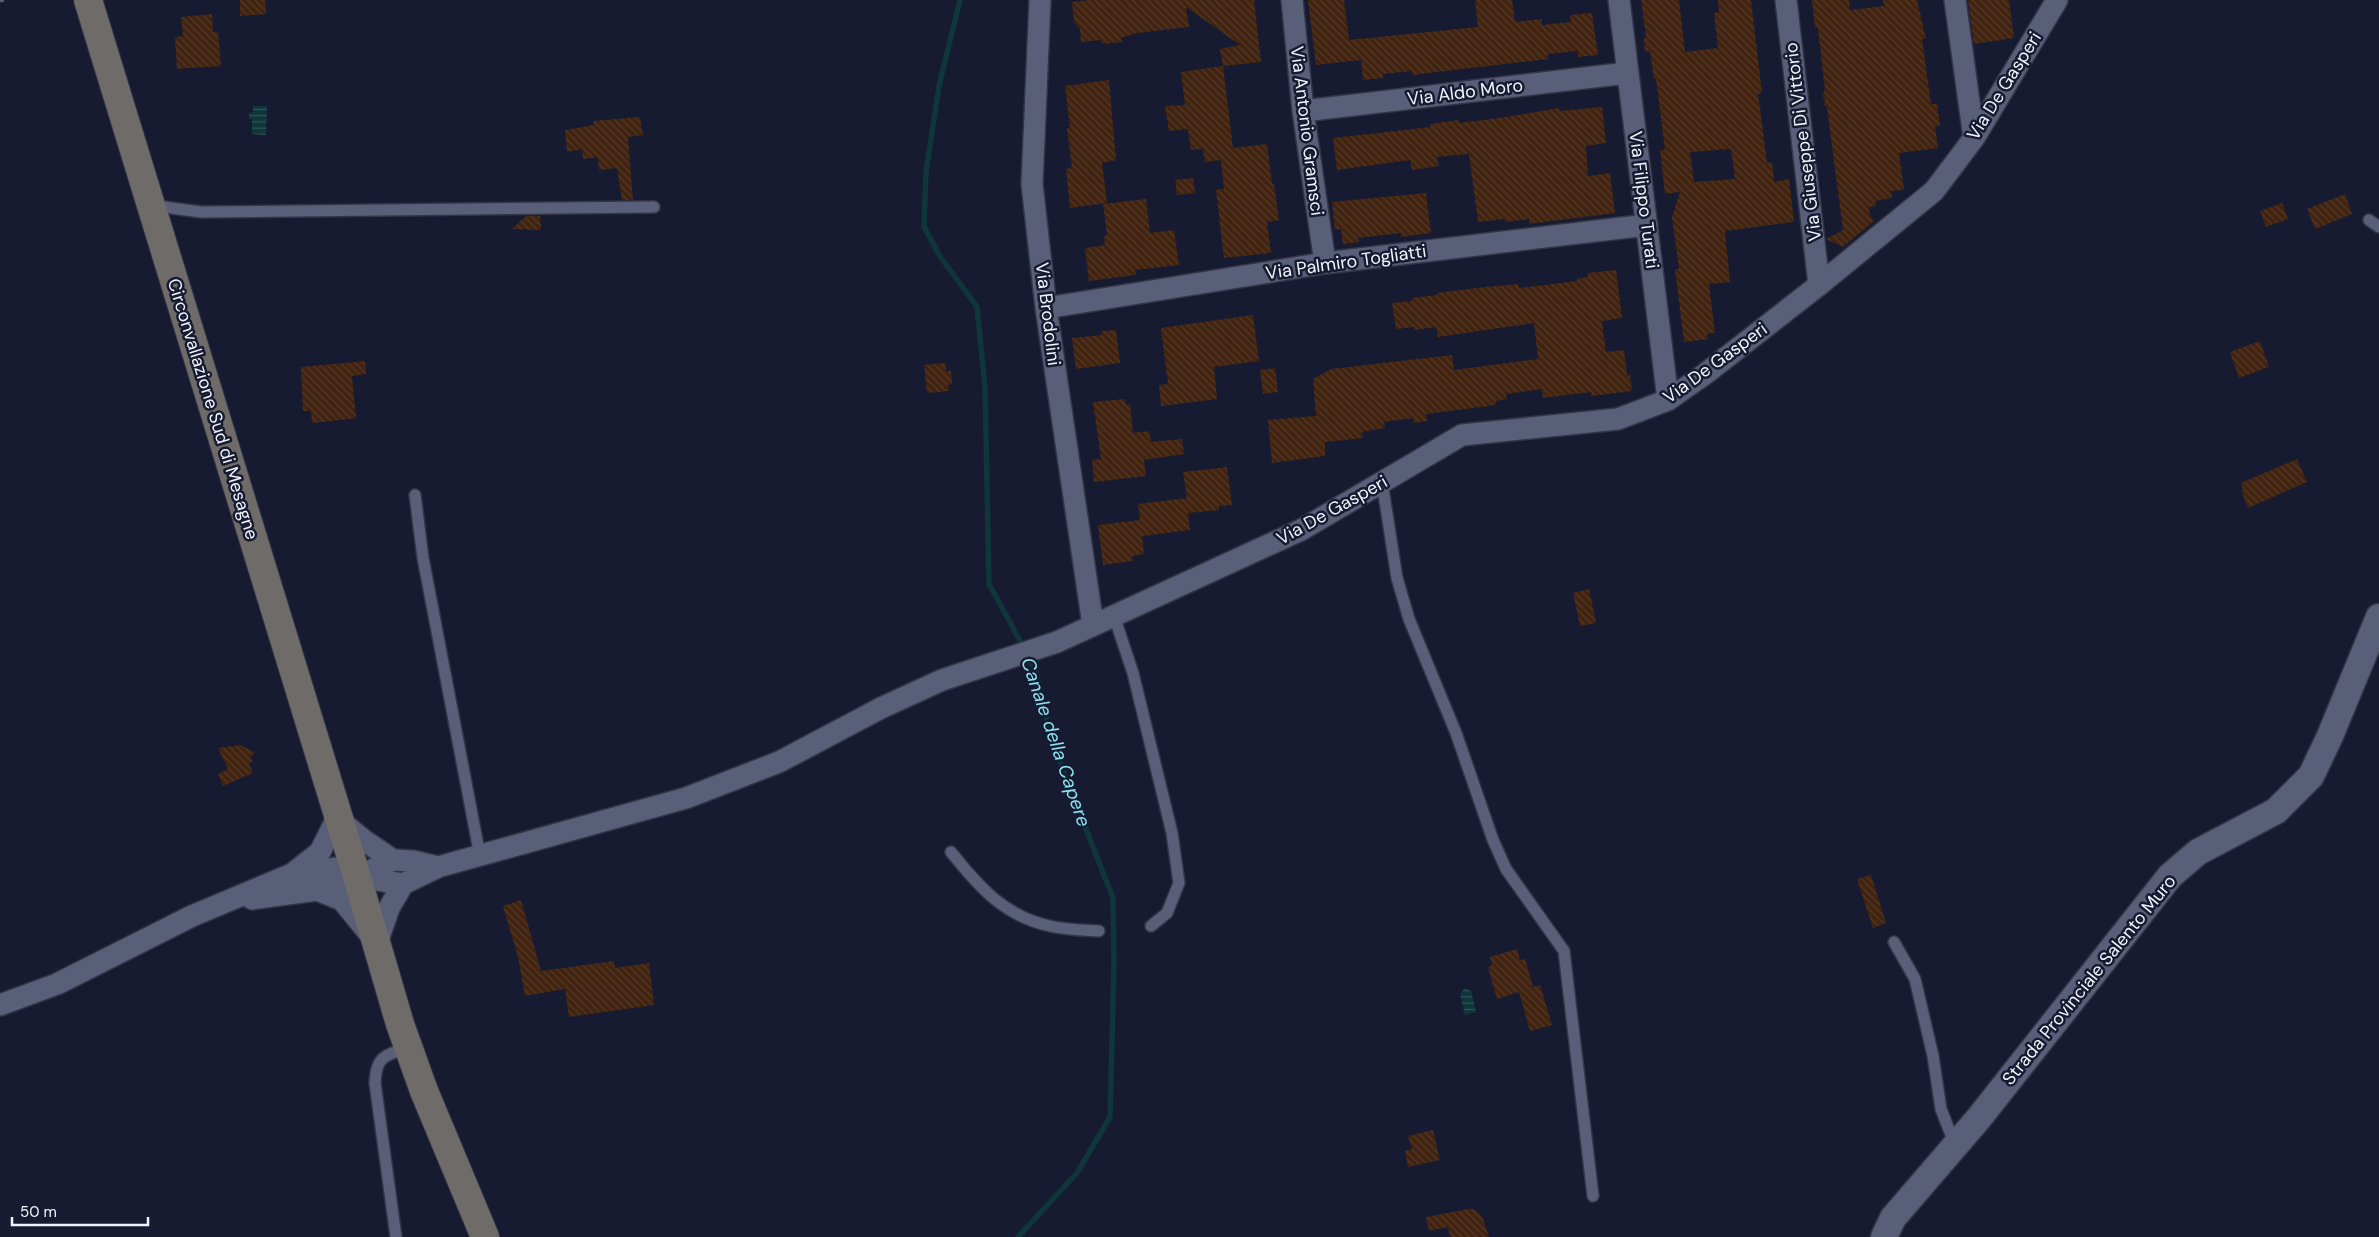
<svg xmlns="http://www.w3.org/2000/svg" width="2379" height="1237" font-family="'DM Sans',sans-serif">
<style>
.water{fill:url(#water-rules)}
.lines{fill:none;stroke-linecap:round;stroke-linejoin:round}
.stream{stroke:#0e363b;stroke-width:5.5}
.building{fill:url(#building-back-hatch);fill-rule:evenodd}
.service-casing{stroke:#333546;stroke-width:14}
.minor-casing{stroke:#333546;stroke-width:24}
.tertiary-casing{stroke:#333546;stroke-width:29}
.secondary-casing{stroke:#333546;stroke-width:30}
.path{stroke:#5d6072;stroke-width:3;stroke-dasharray:4 2.5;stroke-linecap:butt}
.service{stroke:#595e79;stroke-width:11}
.minor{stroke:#595e79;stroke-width:21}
.tertiary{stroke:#595e79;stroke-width:26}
.secondary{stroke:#6e6b69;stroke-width:28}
.labels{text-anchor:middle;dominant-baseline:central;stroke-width:5;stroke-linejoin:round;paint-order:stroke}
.street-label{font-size:18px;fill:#f1f3fc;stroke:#171b31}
.water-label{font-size:19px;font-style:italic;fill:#8ce2ef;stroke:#171b31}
</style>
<defs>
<pattern id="water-rules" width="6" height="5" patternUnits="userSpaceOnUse" patternTransform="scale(1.25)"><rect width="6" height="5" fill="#0e363b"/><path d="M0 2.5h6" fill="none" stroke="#325458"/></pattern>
<pattern id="building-back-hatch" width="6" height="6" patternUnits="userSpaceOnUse" patternTransform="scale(1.25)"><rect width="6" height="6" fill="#412310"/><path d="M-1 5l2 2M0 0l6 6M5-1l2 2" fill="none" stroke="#543928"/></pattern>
</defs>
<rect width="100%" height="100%" fill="#171b31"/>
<path class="water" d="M253,106H267L266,135L252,134V119H249V113L253,112Z
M1465,988L1471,991L1476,1012L1465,1015L1460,994Z"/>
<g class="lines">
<path class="stream" d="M960,0L939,86L926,172L924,226L939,255L977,307L985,387L989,584L1024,648
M1018,1237L1077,1173L1110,1117L1114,964L1113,898L1064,773L1047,722L1036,671L1028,657"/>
</g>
<path class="building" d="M240,0H265L266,14L240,16Z
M1089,0H1254L1261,62L1223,66L1220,49L1240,45L1186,7L1189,27L1137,33L1121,38L1122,42L1102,44L1101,40L1081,42L1080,29L1074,22L1072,2Z
M1308,0H1344L1349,40L1478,27L1475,0H1512L1515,22L1542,19V25L1571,22L1570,15L1592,13L1598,55L1578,57V51L1548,54V59L1412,75V71L1383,74V78L1363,80L1361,60L1316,65Z
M1641,0H1679L1685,52L1718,48L1714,13L1719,12L1718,0H1751L1762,93L1758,94L1760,108L1767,163L1772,162L1774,182L1789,179L1794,222L1725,231L1730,282L1709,284L1715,333L1707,334L1708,339L1684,342L1675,269H1679L1672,217L1680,192L1665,194L1660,150H1665L1656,79H1654L1650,51L1645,52L1644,38L1646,37ZM1731,149L1735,179L1694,182L1690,152Z
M1812,0H1849L1850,10L1884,6L1883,0H1917L1926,39H1922L1931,104H1937L1940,126H1935L1938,148L1899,153L1904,190L1891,191L1892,198L1875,201L1876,206L1869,207L1870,216L1874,221L1843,247L1826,239L1843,230L1827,107L1824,106L1825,100L1822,95L1825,90L1818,28H1815Z
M1968,0H2009L2014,38L1974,44Z
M212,14L213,32H218L221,66L177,69L175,37L183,36L181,17Z
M1223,66L1233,148L1267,144L1272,184H1274L1279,220L1267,222L1271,253L1224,258L1216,190L1224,189L1221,160L1205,162L1203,149L1191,150L1188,129L1169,131L1165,106L1185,105L1181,72Z
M1109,80L1116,160L1102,163L1107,203L1070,208L1066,169L1072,168L1067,128H1070L1065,86Z
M1602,107L1606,143L1586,146L1588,176L1610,173L1615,213L1529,224V219L1505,222V219L1478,222L1469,154L1437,157L1439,166L1412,170L1410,160L1337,170L1333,138L1431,127L1430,124L1459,120V123L1500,118L1559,108L1560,111Z
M640,117L643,135L628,137L633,200H622L617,168L599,170L598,157L583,159L582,149L567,152L565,130L594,125L593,121Z
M1193,178L1195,193L1177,195L1175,180Z
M1426,193L1431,233L1401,237V233L1358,238L1359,242L1343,244L1341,229L1335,230L1332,202Z
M2345,194L2352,214L2315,229L2307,209Z
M1146,199L1150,233L1174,230L1179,265L1135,270L1136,275L1089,281L1085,248L1105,245L1104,237L1107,234L1103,204Z
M2282,203L2288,219L2266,227L2260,211Z
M526,216H540L541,230L512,229Z
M1616,270L1622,318L1602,321L1606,352L1624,350L1627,376L1630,375L1632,391L1591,396V392L1543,398L1542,389L1506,394L1507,399L1496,401V405L1426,414L1427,421L1414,423L1413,418L1384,422L1385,428L1362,432L1363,438L1325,442V456L1272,463L1268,420L1316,416L1313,379L1331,369L1452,355L1454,370L1538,359L1534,323L1438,337L1436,327L1415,330L1414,327L1396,329L1392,303L1412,301V298L1438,295L1437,293L1484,287L1519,284V288L1577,281V279L1588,277V273Z
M1253,315L1259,361L1214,367L1217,399L1161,406L1159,385L1168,384L1161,328Z
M1116,330L1120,363L1076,369L1072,338L1102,335V331Z
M2260,341L2269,367L2239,378L2230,352Z
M365,361L366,374L352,376L356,418L312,423L311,411H303L301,367Z
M945,363L946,371H951L952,384L948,385L949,391L927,393L924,365Z
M1275,368L1278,392L1263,394L1260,370Z
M1125,399L1126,405L1130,404L1133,433L1149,431L1151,442L1182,439L1184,454L1144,460L1146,476L1094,482L1092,460L1101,459L1093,402Z
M2297,459L2307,482L2248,508L2241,490L2243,489L2241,483Z
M1227,467L1232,505L1219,506V510L1188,513L1190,530L1142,536L1144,554L1132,556L1133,561L1103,565L1098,525L1140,520L1138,504L1187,498L1183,472Z
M1589,589L1596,623L1580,626L1573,593Z
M241,745L255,753L250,756L253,762L249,763L253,773L223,786L218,774L228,769L218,748Z
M1871,875L1886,923L1873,928L1857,879Z
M521,900L541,971L614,961L615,968L649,963L654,1005L569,1017L565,989L525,996L518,957L503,906Z
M1517,949L1520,960L1525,959L1533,987L1540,985L1552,1025L1530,1031L1519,992L1497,999L1488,967L1492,965L1490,957Z
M1433,1130L1440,1160L1408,1167L1405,1151L1412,1149L1408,1136Z
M1468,1209H1473L1482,1216L1489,1237H1450L1448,1227L1429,1231L1426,1217Z"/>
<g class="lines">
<defs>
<path id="service" d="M151,202L164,207L201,212L654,207
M2369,220L2379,227
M1382,482L1397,578L1409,619L1456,733L1493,840L1506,869L1564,951L1593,1196
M415,495L423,558L480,856
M1114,616L1133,673L1172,833L1179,883L1167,913L1151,926
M951,852C979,887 1004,916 1050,926C1066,930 1083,930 1099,931
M1894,942L1915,979L1933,1056L1941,1109L1955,1145
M396,1237L375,1083C376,1056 385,1055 408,1048"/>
<path id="minor" d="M1040,0L1032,184L1046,308L1093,625
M1292,0L1303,111L1325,263
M1619,0L1668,400
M1786,0L1819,285
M1955,0L1974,138
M1303,111L1627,73
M1046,308L1325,263L1647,225
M292,874L320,852L337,818L365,841L393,860
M317,890L342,900L377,943L389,908L403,884L438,867L686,798L779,762L881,708L942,680L1057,642L1301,530L1462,435L1618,419L1668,400L1705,374L1819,285L1934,191L1974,138L2057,0
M252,899L317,890L357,877L393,860L413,861L438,867
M0,1005L57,984L192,916L292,874L337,868L357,877L403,884"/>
<path id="tertiary" d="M1884,1237L1893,1218L1979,1118L2170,876L2198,852L2276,811L2311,776L2330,736L2379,617"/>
<path id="secondary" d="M88,0L357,877L400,1024L424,1091L485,1237"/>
</defs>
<use href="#service" class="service-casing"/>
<use href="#minor" class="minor-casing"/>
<use href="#tertiary" class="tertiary-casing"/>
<use href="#secondary" class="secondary-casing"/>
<path class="path" d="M0,1L4,0"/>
<use href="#service" class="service"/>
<use href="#minor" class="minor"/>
<use href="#tertiary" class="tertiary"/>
<use href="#secondary" class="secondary"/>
</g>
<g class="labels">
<g class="street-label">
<text transform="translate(2004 86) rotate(-58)">Via De Gasperi</text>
<text transform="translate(1465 92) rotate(-7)">Via Aldo Moro</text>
<text transform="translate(1307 131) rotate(83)">Via Antonio Gramsci</text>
<text transform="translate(1803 142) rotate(-97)">Via Giuseppe Di Vittorio</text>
<text transform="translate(1644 200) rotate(83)">Via Filippo Turati</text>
<text transform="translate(1346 262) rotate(-8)">Via Palmiro Togliatti</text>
<text transform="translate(1048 314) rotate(83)">Via Brodolini</text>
<text transform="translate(1715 363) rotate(-36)">Via De Gasperi</text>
<text transform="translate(213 409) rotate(73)">Circonvallazione Sud di Mesagne</text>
<text transform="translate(1332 510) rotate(-29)">Via De Gasperi</text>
<text transform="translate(2089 980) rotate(-51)">Strada Provinciale Salento Muro</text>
</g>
<g class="water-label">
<text transform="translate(1056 742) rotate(71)">Canale della Capere</text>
</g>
</g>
<path d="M12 1217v8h136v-8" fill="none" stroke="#f1f3fc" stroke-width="2.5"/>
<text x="20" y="1217" font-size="15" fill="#f1f3fc" stroke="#171b31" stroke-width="4" paint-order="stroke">50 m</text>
</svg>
